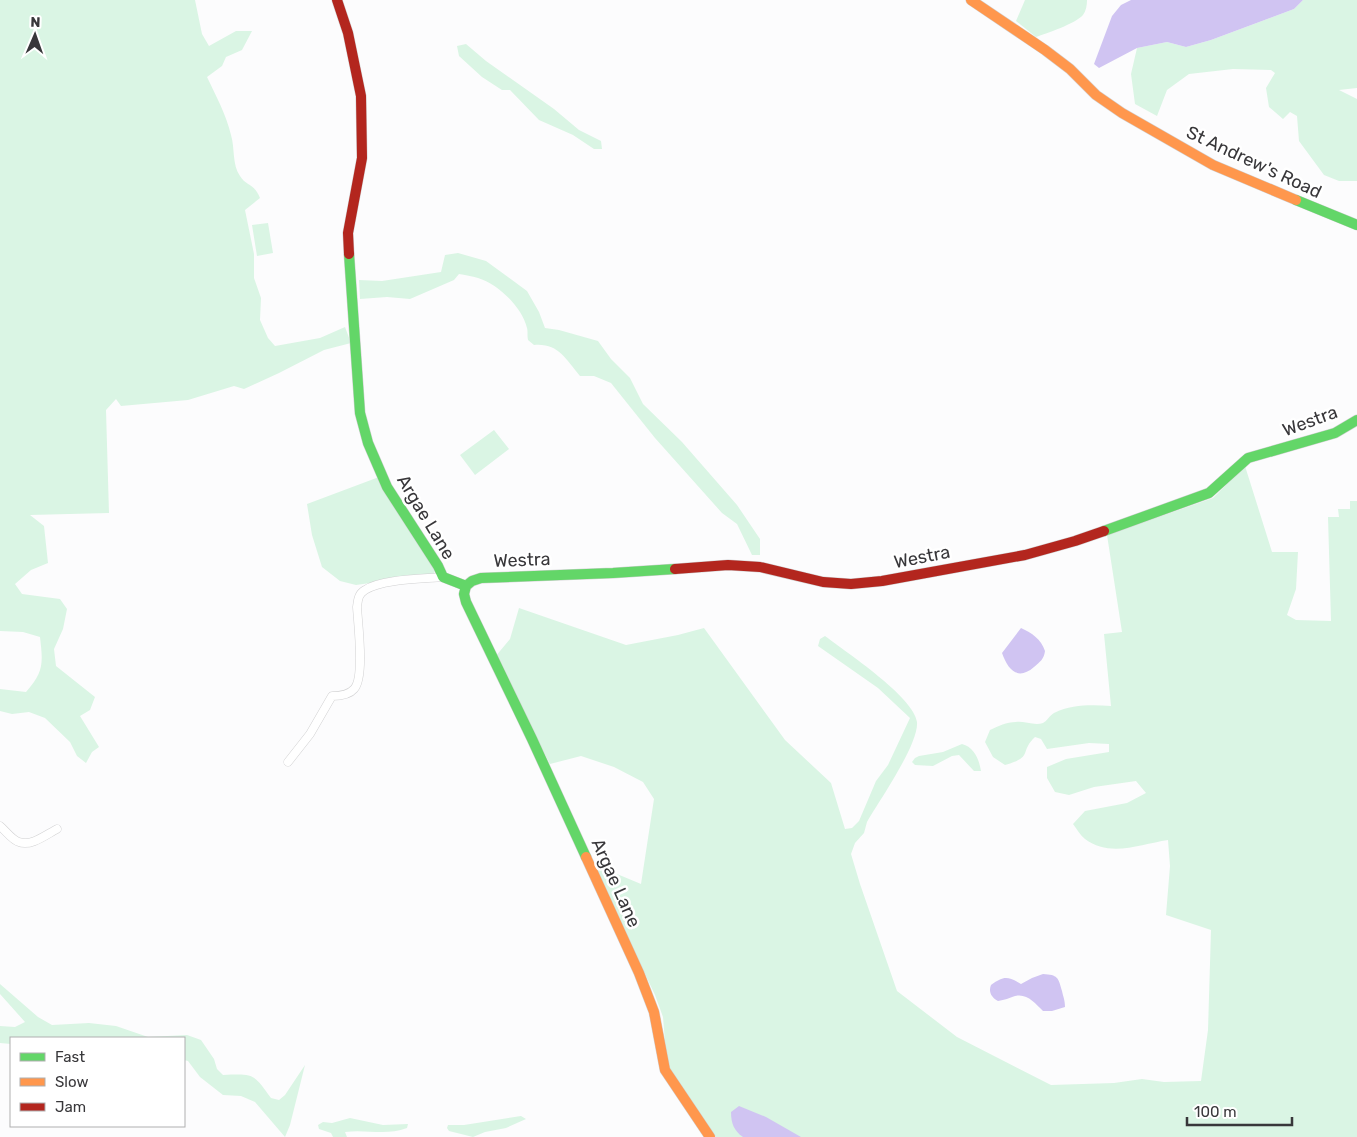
<svg xmlns="http://www.w3.org/2000/svg" width="1357" height="1137" font-family="Rubik,sans-serif">
<style>
.green{fill:#daf5e4}
.water{fill:#d0c4f2}
.lines{fill:none;stroke-linecap:round;stroke-linejoin:round}
.street-casing{stroke:#d1d1d2;stroke-width:9}
.fast-casing{stroke:#d1d1d2;stroke-width:11}
.slow-casing{stroke:#d1d1d2;stroke-width:11}
.jam-casing{stroke:#d1d1d2;stroke-width:11}
.street{stroke:#fff;stroke-width:8}
.fast{stroke:#63d668;stroke-width:10}
.slow{stroke:#ff974d;stroke-width:10}
.jam{stroke:#b3261e;stroke-width:10}
.labels{text-anchor:middle;dominant-baseline:central;stroke-width:5;stroke-linejoin:round;paint-order:stroke}
.street-label{font-size:18px;fill:#38373a;stroke:#fff}
</style>
<rect width="100%" height="100%" fill="#fcfcfd"/>
<path class="green" d="M0,0H195L202,34L209,46L236,31H252L242,50L226,57L222,66L207,77C216,96 226,114 231,135C235,148 232,165 240,176C246,186 254,183 260,198L245,210L254,254V278L261,298L260,320L268,338L275,346L320,338L345,327L351,343L324,350L279,373L244,389L234,386L188,400L121,406L116,399L106,410L109,513L30,515L44,526L48,563L31,570L15,584L22,594L60,599L67,609L63,629L54,649L56,666L95,697L90,710L80,716L99,747L92,752L86,763L77,756L70,742L45,718L29,712L12,714L0,711V689L26,692C44,672 43,663 40,637L23,632L0,631Z
M1025,0H1087C1087,5 1086,11 1083,15C1075,24 1047,33 1036,37L1016,21Z
M1303,0H1357V88L1339,90L1357,99V181H1339L1324,175L1299,141L1297,116L1290,112L1283,119L1269,107L1266,88L1275,73L1271,70L1233,69L1189,74L1167,90L1157,116L1135,104L1131,74L1137,48L1167,42L1186,47L1211,40L1294,9Z
M466,44L486,61L554,109L579,130L601,141L602,149H594L573,135L539,120L510,90H502L482,77L459,56L457,46Z
M268,223L273,253L257,256L252,225Z
M458,253L486,261L527,291L539,312L545,328L559,330L598,341L611,359L630,378L643,404L682,442L737,505L760,539V555H752L737,524L722,513L655,438L611,383L594,376H580C565,358 558,343 534,345L528,340C527,336 528,331 527,328C522,307 498,284 478,278C472,276 465,275 459,274L454,280L410,299L387,297L360,299L359,280L382,281L441,272L445,255Z
M494,430L509,449L475,475L460,455Z
M1245,466L1272,552H1298L1296,589L1287,615L1296,620L1331,621L1328,517H1339L1338,509H1350V501H1357V1137H716L667,1068L663,1017L655,995L593,864L641,884L654,799L643,782L614,767L581,756L550,764L495,657L510,639L519,608L626,645L678,635L704,628L785,740L831,783L845,829L852,828L859,821L876,781L888,765L910,718L878,688L818,646L820,639L825,636C846,652 914,697 917,722C919,744 879,801 867,822L864,833L855,843L851,854L860,884L897,991L957,1037L1051,1085L1114,1083L1142,1079L1164,1082L1201,1081L1208,1030L1211,930L1166,915L1170,866L1168,840C1141,844 1110,858 1085,839C1080,835 1077,829 1073,824L1085,811L1127,803L1146,793L1136,781L1094,787L1069,795L1055,792L1047,778V767L1066,759L1109,752V744L1089,743L1047,749L1041,739L1035,737C1019,752 1034,757 1005,765L993,757L985,742L990,730C999,726 1006,722 1016,722C1024,721 1035,726 1043,723C1047,721 1050,715 1054,713C1073,704 1092,705 1111,706L1104,634L1122,632L1107,535L1213,498Z
M379,477L435,568L434,574L356,585L340,581L322,567L312,535L307,504Z
M962,744C974,747 979,759 981,771H974L959,755L952,756L933,766L915,765L912,762L915,758L919,756L943,752Z
M0,984L38,1017L52,1025L89,1023L116,1026L148,1037L187,1035L201,1040L214,1059L217,1069L223,1075C254,1074 253,1073 271,1098L279,1100L285,1095L305,1065L290,1125L285,1137L255,1102L241,1096L223,1095L200,1077L188,1061L184,1060V1038H11V1044L0,1043V1026L15,1027L25,1022L0,994Z
M521,1116L526,1119L506,1128L485,1132L473,1137L449,1131L447,1128L448,1125H464Z
M350,1118L383,1125L408,1124L407,1128C386,1136 366,1129 345,1132L347,1137H333L331,1133L319,1129L318,1125L323,1122L332,1123Z"/>
<path class="water" d="M1131,0H1303L1294,9L1211,40L1186,47L1167,42L1137,48L1099,68L1094,64L1112,16L1121,5Z
M1021,628C1032,633 1041,639 1045,651C1044,659 1040,662 1034,667C1018,681 1008,670 1002,653Z
M1043,974C1058,975 1058,977 1062,991C1063,996 1065,1000 1065,1007L1052,1011H1043C1035,1003 1027,993 1015,996C1009,998 1005,1000 998,1001C992,998 988,992 991,985C1004,976 1007,976 1021,984L1032,978Z
M739,1106L766,1117L801,1137H743C734,1131 731,1123 731,1112Z"/>
<g class="lines">
<defs>
<path id="street" d="M288,762L310,734L332,696C339,696 349,695 354,689C365,678 358,624 357,607C358,600 358,594 365,590C382,579 422,579 443,577
M0,826C6,831 12,840 19,842C31,847 47,834 57,829"/>
<path id="fast" d="M1296,200L1357,225
M349,254L360,413L368,443L387,487L438,566L443,577L466,586
M1104,531L1209,493L1248,458L1335,433L1357,420
M466,586L472,581L481,578L613,573L675,569
M466,586L464,594L466,602L532,739L586,857"/>
<path id="slow" d="M971,0L1045,50L1070,69L1096,95L1122,113L1213,165L1296,200
M586,857L639,973L654,1012L665,1070L710,1137"/>
<path id="jam" d="M337,0L348,33L361,96L362,158L348,233L349,254
M675,569L728,565L760,567L823,582L851,584L882,581L1025,555L1075,541L1104,531"/>
</defs>
<use href="#street" class="street-casing"/>
<use href="#fast" class="fast-casing"/>
<use href="#slow" class="slow-casing"/>
<use href="#jam" class="jam-casing"/>
<use href="#street" class="street"/>
<use href="#fast" class="fast"/>
<use href="#slow" class="slow"/>
<use href="#jam" class="jam"/>
</g>
<g class="labels">
<g class="street-label">
<text transform="translate(1254 162) rotate(25)">St Andrew's Road</text>
<text transform="translate(1310 421) rotate(-20)">Westra</text>
<text transform="translate(426 517) rotate(59)">Argae Lane</text>
<text transform="translate(922 557) rotate(-11)">Westra</text>
<text transform="translate(522 560) rotate(-2)">Westra</text>
<text transform="translate(616 883) rotate(66)">Argae Lane</text>
</g>
</g>
<rect x="10" y="1037" width="175" height="90" fill="#ffffff" stroke="#afafb0"/>
<rect x="20" y="1053" width="25" height="8" fill="#63d668" stroke="#afafb0"/>
<text x="55" y="1062" font-size="15" fill="#38373a">Fast</text>
<rect x="20" y="1078" width="25" height="8" fill="#ff974d" stroke="#afafb0"/>
<text x="55" y="1087" font-size="15" fill="#38373a">Slow</text>
<rect x="20" y="1103" width="25" height="8" fill="#b3261e" stroke="#afafb0"/>
<text x="55" y="1112" font-size="15" fill="#38373a">Jam</text>
<g transform="translate(35 35) rotate(2)" stroke="#ffffff" stroke-width="4" paint-order="stroke">
<path d="M0-4L9 19L0 12L-9 19Z" fill="#38373a"/>
<text y="-8" font-size="14" font-weight="bold" text-anchor="middle" fill="#38373a">N</text>
</g>
<path d="M1187 1117v8h105v-8" fill="none" stroke="#38373a" stroke-width="2.5"/>
<text x="1194" y="1117" font-size="15" fill="#38373a" stroke="#ffffff" stroke-width="4" paint-order="stroke">100 m</text>
</svg>
